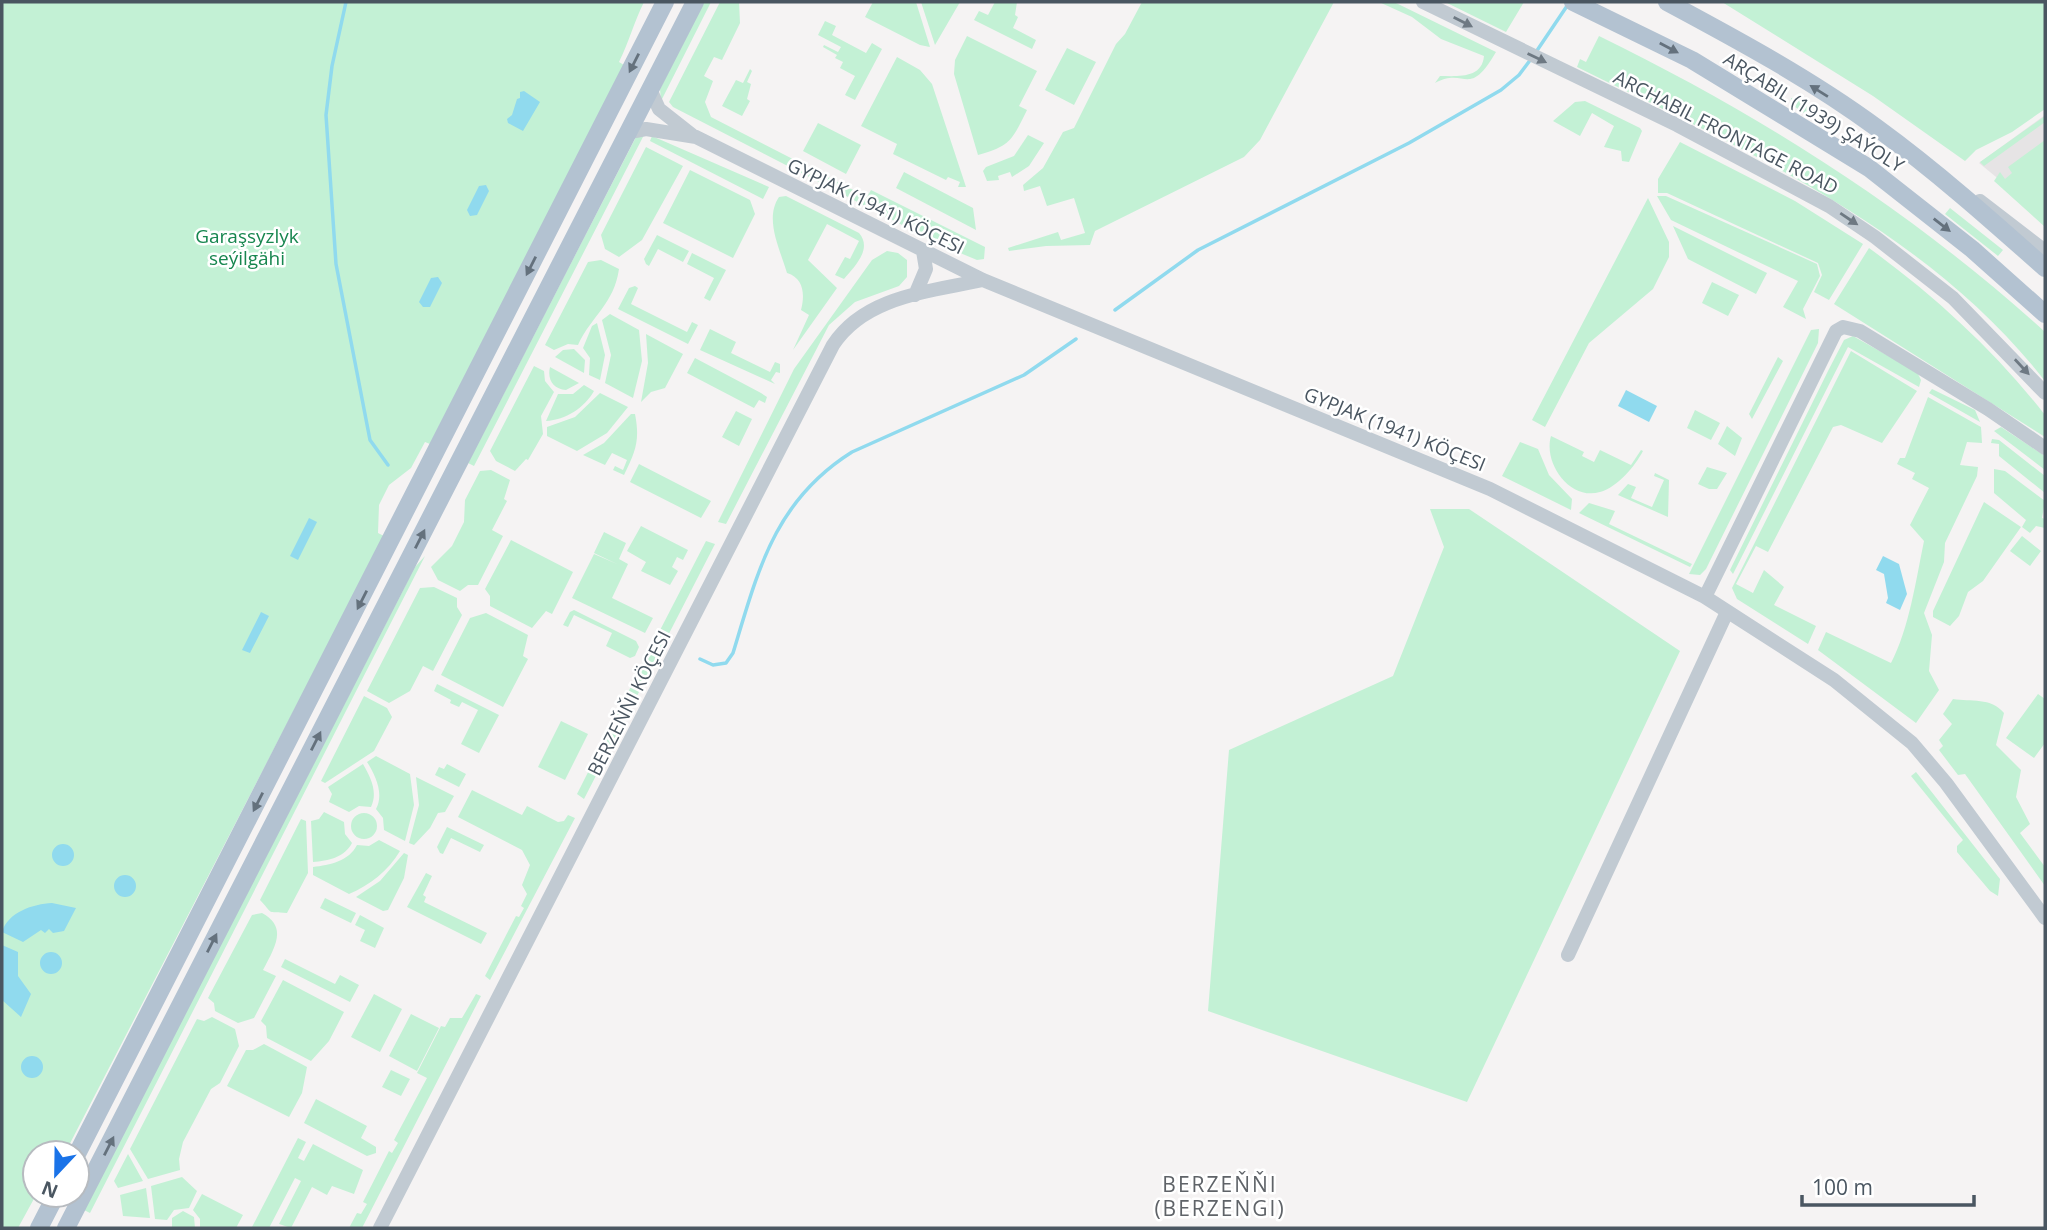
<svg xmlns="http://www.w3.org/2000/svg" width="2047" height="1230" font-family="'Open Sans',sans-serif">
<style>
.education{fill:#e6e4e5}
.green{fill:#c3f1d5}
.water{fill:#90daee}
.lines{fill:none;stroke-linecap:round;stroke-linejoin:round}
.stream{stroke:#90daee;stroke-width:3.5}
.minor{stroke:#c1cad2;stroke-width:14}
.major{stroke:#b3c2d1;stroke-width:18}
.oneway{fill:#6e7983}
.oneway2{fill:#64717d}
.labels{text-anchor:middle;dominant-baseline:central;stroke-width:5;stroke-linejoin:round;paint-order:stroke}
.street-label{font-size:19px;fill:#4a5661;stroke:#fff}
.park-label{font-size:19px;fill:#17864f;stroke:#fff}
.neighbourhood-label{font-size:21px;letter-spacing:2px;fill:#5f6368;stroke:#fff}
</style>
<rect width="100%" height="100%" fill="#f5f3f3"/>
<path class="education" d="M2045,115V217L1979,163Z"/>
<path class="green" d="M2,2H644C634,22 629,42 619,62L624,65L430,444L425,442L411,468L389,485L379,505L378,533L384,536L65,1153H35L36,1195L18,1228H2Z
M704,2H711L661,101L660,89Z
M720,2H739L740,23L722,60L714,57L704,76L713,81L705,102L711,117L867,197L871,190L985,247L984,259L977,260L941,245L673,107L669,102Z
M873,2H916L930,47L920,45L865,17Z
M921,2H960L935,45Z
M995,2H1017L1015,15L1018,17L1013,28L1036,40L1032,49L974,20L979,11L988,15Z
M1142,2H1334L1260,140L1244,157L1095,231L1090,245L1046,246L1009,251L1008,248L1058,232L1061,240L1085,233L1074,198L1047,206L1040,186L1024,191L1023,185L1043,168L1063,132L1074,128L1116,44L1125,34Z
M1379,2H1394L1496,52C1468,100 1466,66 1435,83L1440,76C1457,76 1482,79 1484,56L1441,39L1412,17Z
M1445,2H1524L1506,32Z
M1722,2H2045V109L2012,132L1976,150L1965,161L1873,96Z
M825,21L836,26L832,35L866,53L872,43L882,49L855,100L845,95L855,76L840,68L843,62L835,58L837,55L823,47L824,45L838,52L841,47L818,35Z
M967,36L1037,71L1019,106L1027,110C1012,140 1011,146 978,155L954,74L955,60Z
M1599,36C1761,115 1912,211 2045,332V381C1926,229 1745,150 1577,67L1580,59L1586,62Z
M1067,48L1096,62L1074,105L1045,90Z
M897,57L920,70L932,84L966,187H958L960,182L948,177L946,180L893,154L897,144L861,126Z
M750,69L752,71L747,82L751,84L747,99L750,101L742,116L722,106L736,80L743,83Z
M1791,98H1796L1838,127L1834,133L1792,105Z
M1585,101L1640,128L1642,131L1629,162L1622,161L1621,151L1604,147L1614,126L1592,113L1580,136L1553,121L1575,102Z
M2045,116V122L1984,166L1980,162Z
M818,123L861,145L846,174L803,151Z
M645,133L474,466L468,463L636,137Z
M1028,135L1044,143L1029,166L1012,177L1010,172L998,176L999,180L987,181L983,171L986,167L1014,156Z
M652,136L769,187L763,199L650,141Z
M2045,140V227L1994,181L2000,172L2005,179L2012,173L2008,167Z
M1680,142L1795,201L1863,244L1829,300L1814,292L1822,275L1818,263L1667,193H1658V179Z
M646,147L683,166L642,240L619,257L605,249L601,235Z
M690,170L750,200L755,214L733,258L663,223Z
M904,172L973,208L976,230L896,188Z
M786,196L859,233C873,249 854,267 844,279L835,275L845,257L850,259L859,241L827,224L808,260L837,288L793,350L809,315L801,310C805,295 804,278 787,273C780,249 764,219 779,197Z
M1657,196H1666L1817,264L1820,276L1803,309L1806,319L1783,307L1798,281L1671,220Z
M1648,198L1669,242V257L1653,289L1589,343L1545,427L1532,420Z
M1950,208L2003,250L1998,256L1945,214Z
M1673,226L1767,273L1756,294L1688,259Z
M657,235L689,251L683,262L658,249L649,266L646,264L644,259Z
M1869,248C1935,296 1995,351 2045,415V437L1834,304Z
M887,251L898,253L907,260V277L899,286L855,302L829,325L726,524L718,522L794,369L872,260Z
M692,253L726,270L710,301L704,298L714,278L687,264Z
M601,260L619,269C614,304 592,315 578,345L568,344L554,350L545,345L588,262Z
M1712,282L1739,295L1728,316L1702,303Z
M635,286L638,288L631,304L687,332L692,322L698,325L688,344L618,309L629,288Z
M610,314L639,330L642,361L633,398L605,383L611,355L602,320Z
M597,323L605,355L600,380L589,375L590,358L583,348L592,326Z
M710,329L736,342L731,353L770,372L775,362L780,364V373L776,372L771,380L775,384L700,350Z
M1819,329L1818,343L1706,569L1700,575L1689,574L1811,330Z
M646,334L683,354L665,388L651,392L641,402L648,363Z
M1853,336L1917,372L1921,380L1919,387L1848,347L1733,574L1730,570L1828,371L1844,340Z
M574,349L585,360L584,373L555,357L563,350Z
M1851,351L1917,391L1882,443L1841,425L1833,427L1768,552L1756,546L1736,584L1753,593L1764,570L1784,587L1774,605L1816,626L1808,644L1737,599L1732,588Z
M1778,357L1783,361L1752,419L1749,414Z
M695,358L761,393L767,397L765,403L759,400L754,408L687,373Z
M534,366L544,371L545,381L554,392L541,416L543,434L528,460L526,459L515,471L496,461L490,451Z
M550,367L579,383L566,390C553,389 547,379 550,367Z
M584,385L594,391C584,408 566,420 546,421L558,394H573Z
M1932,389L1975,410L1980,422L1929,393Z
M600,393L628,407L607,433L577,451L547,436V427L575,417Z
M1928,397L1981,427L1982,443L1967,442L1960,465L1978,467L1977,476L1945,543L1944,562L1924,613L1932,635L1929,671L1939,690L1916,723L1818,650L1826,632L1891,663C1909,629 1916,580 1924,541L1910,525L1929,488L1912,479L1915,473L1897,464L1900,458H1905Z
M1695,410L1720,423L1711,440L1687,428Z
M736,411L752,419L739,446L722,437Z
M631,414H635C640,440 636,451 624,475L613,470L615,466L623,470L627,460L612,453L605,465L583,455L604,443Z
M1727,426L1742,438L1735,456L1718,444Z
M2001,427L2045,456V470L1994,431Z
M1551,436L1584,452L1582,456L1594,462L1600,450L1631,465L1641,450L1643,451C1635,466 1618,487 1600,492C1570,501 1543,463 1551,436Z
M1992,439L1999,440L2045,476V493L1999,456V444L1991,443Z
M1520,442L1538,449L1549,475L1572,499L1571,510L1502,476Z
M639,464L711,501L701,518L630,482Z
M1707,467L1727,473L1717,489H1709L1698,484Z
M1994,469L2005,471L2045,501L2042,518L2045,519V528L2036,526L2030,533L2022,527L2026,520L1994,493Z
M491,470L510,480L504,499L507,501L492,530L503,536L478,585H468L460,591L438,580L431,567L452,546L464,522L465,500L480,471Z
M1655,473L1669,480L1668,517L1618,495L1628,484L1636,487L1631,498L1652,507L1664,480L1654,476Z
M1984,502L2021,527L1983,581L1968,592L1959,616L1950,626L1933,617V611Z
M1589,503L1615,511L1609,524L1692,564L1690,567L1579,513Z
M1430,509H1469L1680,651L1467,1102L1208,1011L1229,750L1393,676L1444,547Z
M641,526L688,550L683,560L677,557L672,567L678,571L670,585L641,571L646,562L627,551Z
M604,532L626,543L619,559L628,564L612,598L653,618L645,633L572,598L594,554L617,564L594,553Z
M2022,536L2041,551L2030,566L2010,551Z
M511,540L573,572L552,614L546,611L532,628L490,606V596L485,589Z
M706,541L715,544L584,799L577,794L618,713L622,714L628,703L624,700Z
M425,556L90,1213L84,1210L415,567Z
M434,587L457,598V607L462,615L433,671L423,666L410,691L389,703L367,691L420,588Z
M574,610L636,641L639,647L635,656L630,658L606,646L612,633L574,615L568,627L563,625L570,612Z
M486,613L528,635L523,656L528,659L503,707L441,675L470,618Z
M437,684L499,715L479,753L461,744L478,710L462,702L459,707L450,703L451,700L434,691Z
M2038,694L2045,699V743L2034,758L2006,738Z
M364,696L387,708L392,717L374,751L325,783L321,781Z
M1953,699C1971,702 1991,697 2004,713L1996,745L2021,770L2016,797L2030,824L2020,833L2045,867V886L1965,774L1958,775L1939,750L1943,746L1939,740L1952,724L1943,714Z
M561,721L588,734L565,780L538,767Z
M376,756L410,774L414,805L405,841L384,830L383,818L376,809C384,794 376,776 367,762Z
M363,764C371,778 378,792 371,807L359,806L349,812L329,802L332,794L328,787Z
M447,764L466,774L459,787L435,775L439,767L444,769Z
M1916,772L2000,879L1998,896L1990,891L1957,852V846L1963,840L1911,776Z
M416,777L454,796L445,812L438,813L430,828L414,845L409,843L419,805Z
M472,790L522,815L527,806L558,822L564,821L568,815L575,818L490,980L485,976L516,916L519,917L524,908L521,906L527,894L522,885L530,865L522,850L458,817Z
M324,812L344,822L345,834L352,843C345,857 328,861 313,862L311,821L319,819Z
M351 826a13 13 0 1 1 26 0a13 13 0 1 1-26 0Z
M301,819L306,821L308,873L287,913C265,911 275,916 260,900Z
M447,827L484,845L480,852L451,838L443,854L440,853L437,847Z
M379,840L400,851C388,871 370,885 349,894L313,875V867C330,865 349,861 357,845L369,846Z
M404,853L408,855L404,878L388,910L383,911L356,897L380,881Z
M426,873L432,876L423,895L426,897L424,902L487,933L481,944L407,907Z
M325,898L356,913L351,923L320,908Z
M262,913C288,927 275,947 263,970L276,976L254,1018L238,1023L215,1011L214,1003L208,998L252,915Z
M360,915L384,928L375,948L360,941L365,930L355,925Z
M285,959L335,984L340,975L359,985L350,1002L281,967Z
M283,980L344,1012L329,1041L311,1061L267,1038L266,1026L261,1021Z
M374,994L402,1009L380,1052L351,1037Z
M476,994L481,996L362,1228H349L357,1213L361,1214L367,1204L363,1202L389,1151L392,1153L398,1143L394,1140L427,1078L417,1073L441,1026L445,1027L450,1018H462Z
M411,1014L439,1028L417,1071L389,1056Z
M212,1017L235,1029L239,1046L220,1083L211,1089L183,1142L179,1159L180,1170L148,1179L130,1149L197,1019L204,1021Z
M264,1044L307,1067L302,1093L289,1117L227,1086L246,1050H253Z
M391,1070L410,1079L401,1096L382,1087Z
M316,1099L367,1126L361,1138L376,1147V1153L367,1156L304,1123Z
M298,1138L306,1142L298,1158L304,1161L313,1144L363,1170L354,1194L332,1186L327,1195L312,1187L291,1228L279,1224L301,1181L295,1178L269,1228L252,1227Z
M128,1154L143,1181L118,1188L114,1181Z
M182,1177L197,1191L189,1208L174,1210L167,1220L155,1219L151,1186Z
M146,1188L150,1218L123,1216L120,1195Z
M202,1194L243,1215L236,1228H200V1219L193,1210Z
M183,1211L194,1217L195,1228H172V1218Z"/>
<path class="water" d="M524,91L540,102L523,131L508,123L507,119L512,115L517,99L520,98V92Z
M486,185L489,191L477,215L470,216L467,210L479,186Z
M438,277L442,283L430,307H423L419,302L431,278Z
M1626,390L1657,406L1649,422L1618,406Z
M309,518L317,522L298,560L290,556Z
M1883,556L1899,564L1907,594L1900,610L1886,603L1888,598L1884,574L1876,570Z
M261,612L269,616L250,653L242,650Z
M52 855a11 11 0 1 1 22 0a11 11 0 1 1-22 0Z
M114 886a11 11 0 1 1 22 0a11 11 0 1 1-22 0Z
M52,903L76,908L64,931L53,933L49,929L45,933L41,930L23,942L2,932C8,912 33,904 52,903Z
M2,945L18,952V976L31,994L21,1017L2,1000Z
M40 963a11 11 0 1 1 22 0a11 11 0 1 1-22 0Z
M21 1067a11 11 0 1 1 22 0a11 11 0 1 1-22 0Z"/>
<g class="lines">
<path class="stream" d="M346,2L332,66L326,115L336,264L370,440L388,465
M1536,52L1569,3
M1115,310L1198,250L1409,143L1501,90L1519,75L1531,59
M700,659L713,665L726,663L733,653C758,571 774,501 852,452L1024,375L1076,339"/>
<path class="minor" d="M1423,2L1677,125L1829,206L1875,237L1953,298L2045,393
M651,91L659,109L692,135
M630,132L646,129L696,137L983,280L1490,489L1705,597L1834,680L1912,743L1946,783L2045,918
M1980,201L2045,251
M915,295L926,269L923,251
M1705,597L1836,331L1843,327L1860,331L1988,409L2045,448
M1568,955L1727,612
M380,1228L833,345C865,296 929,292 983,280"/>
<path class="major" d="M1573,2L1692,60L1869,168L1972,249L2045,314
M1667,2C1738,40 1812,80 1877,128C1936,171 1991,220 2045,268
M77,1154L665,2
M39,1228L56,1195
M66,1228L695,2"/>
</g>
<defs><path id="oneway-solid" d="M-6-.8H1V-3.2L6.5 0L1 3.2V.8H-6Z" transform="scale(1.75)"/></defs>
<g class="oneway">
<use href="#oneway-solid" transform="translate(1463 22) rotate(27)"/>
<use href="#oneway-solid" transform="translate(1537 58) rotate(26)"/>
<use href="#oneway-solid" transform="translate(1849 219) rotate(34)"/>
<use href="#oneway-solid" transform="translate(2022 367) rotate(47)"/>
</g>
<g class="oneway2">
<use href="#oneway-solid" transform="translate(1669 48) rotate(28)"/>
<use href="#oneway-solid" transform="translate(634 63) rotate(117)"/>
<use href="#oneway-solid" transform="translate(1819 91) rotate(-148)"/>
<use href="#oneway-solid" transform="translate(1942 225) rotate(38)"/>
<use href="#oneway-solid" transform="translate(531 266) rotate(117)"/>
<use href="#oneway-solid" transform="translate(420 539) rotate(-63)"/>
<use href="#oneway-solid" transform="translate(362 600) rotate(117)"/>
<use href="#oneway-solid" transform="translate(316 741) rotate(-63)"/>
<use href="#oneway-solid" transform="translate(258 802) rotate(117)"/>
<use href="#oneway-solid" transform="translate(212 943) rotate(-63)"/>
<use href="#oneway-solid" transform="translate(109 1146) rotate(-63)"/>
</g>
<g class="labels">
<g class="street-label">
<text transform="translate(1814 112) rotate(32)">ARÇABIL (1939) ŞAÝOLY</text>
<text transform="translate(1726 132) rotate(27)">ARCHABIL FRONTAGE ROAD</text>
<text transform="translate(876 206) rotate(26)">GYPJAK (1941) KÖÇESI</text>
<text transform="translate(1395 429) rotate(22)">GYPJAK (1941) KÖÇESI</text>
<text transform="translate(629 703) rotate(-63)">BERZEŇŇI KÖÇESI</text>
</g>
<g class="park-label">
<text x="247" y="236">Garaşsyzlyk<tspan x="247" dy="22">seýilgähi</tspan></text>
</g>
<g class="neighbourhood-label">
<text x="1220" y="1184">BERZEŇŇI<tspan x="1220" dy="24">(BERZENGI)</tspan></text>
</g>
</g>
<rect width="2047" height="1230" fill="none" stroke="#4a5661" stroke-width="7"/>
<g transform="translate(56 1174) rotate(202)"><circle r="33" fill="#ffffff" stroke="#b7bbc0" stroke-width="2"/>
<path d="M0-5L12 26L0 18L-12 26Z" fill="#1a73e8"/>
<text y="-10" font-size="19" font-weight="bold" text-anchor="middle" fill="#4a5661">N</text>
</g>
<path d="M1802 1195v10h172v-10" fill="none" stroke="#4a5661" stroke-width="3.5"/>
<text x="1812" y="1195" font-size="21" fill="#4a5661" stroke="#ffffff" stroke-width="5" paint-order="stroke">100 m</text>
</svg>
